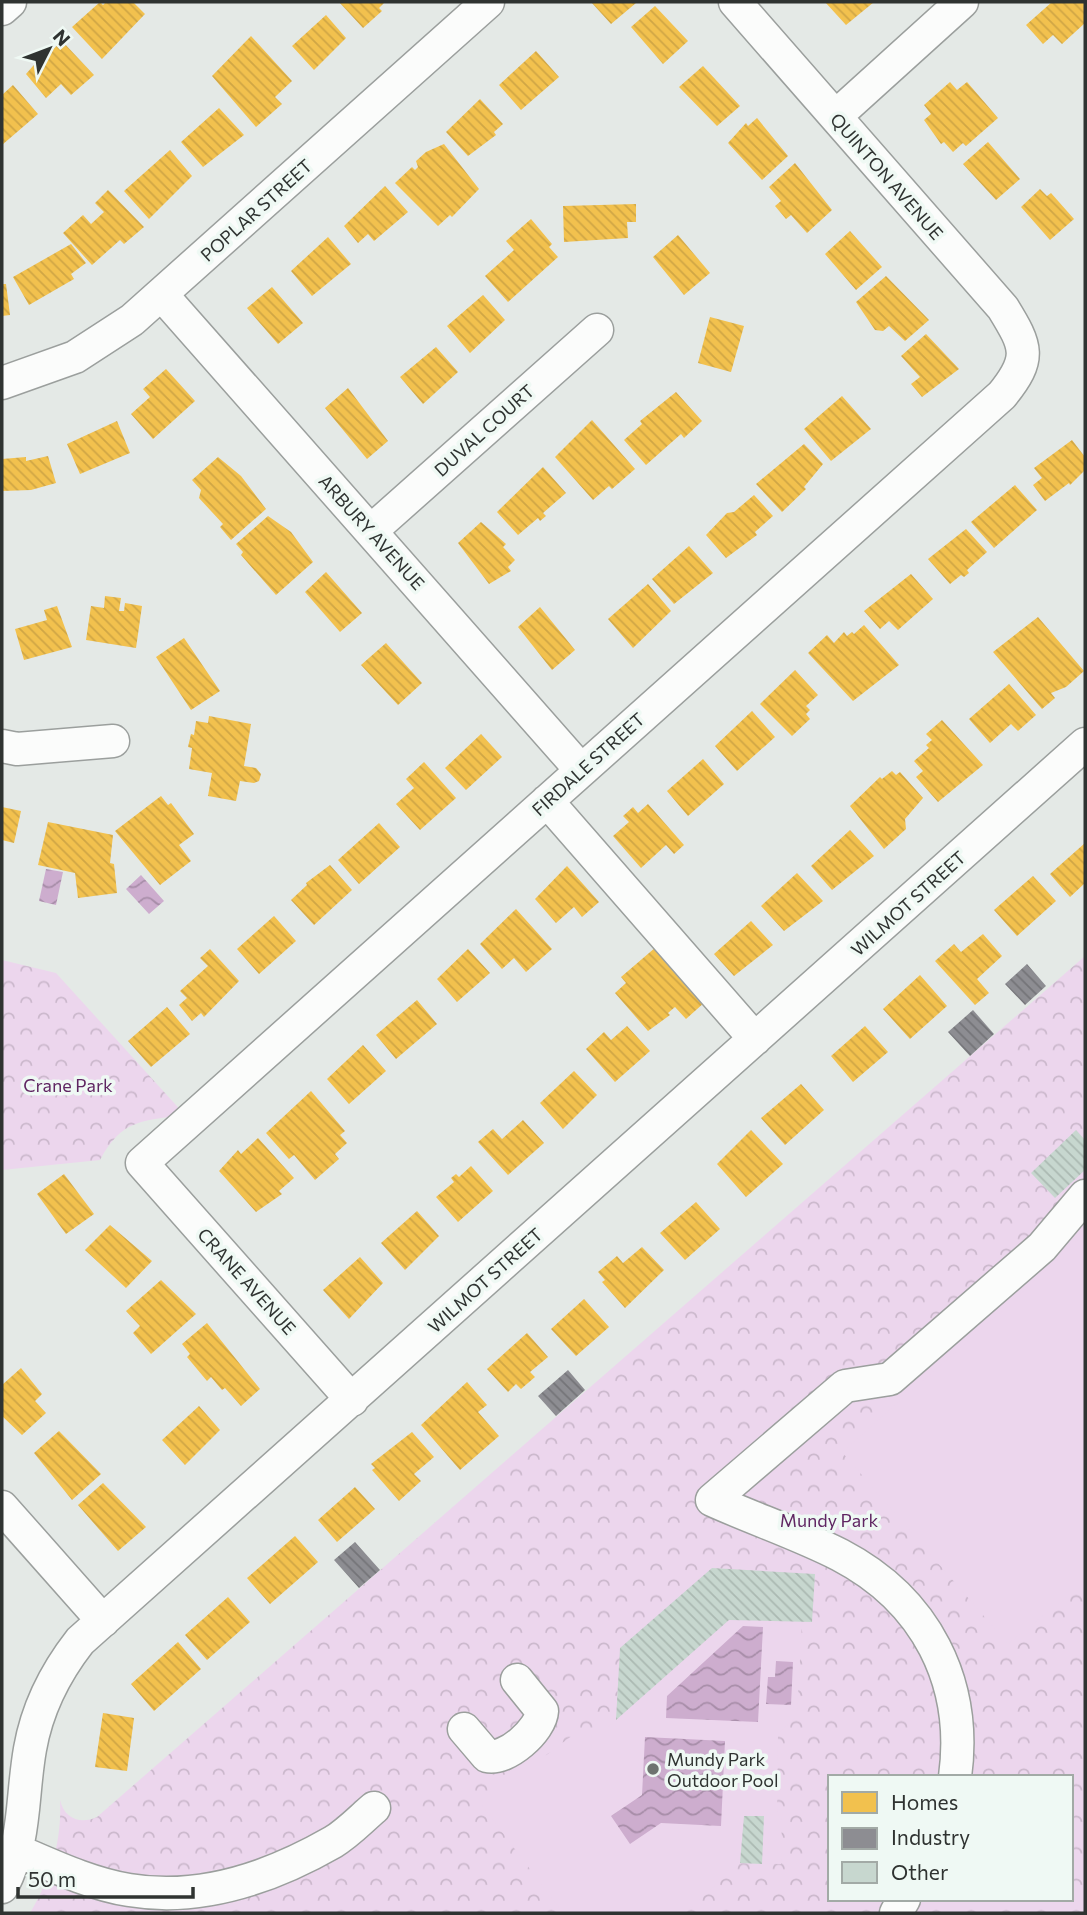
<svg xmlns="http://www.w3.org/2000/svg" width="1087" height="1915" font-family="Commissioner,sans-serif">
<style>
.forest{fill:url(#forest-crowns);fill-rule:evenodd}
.pitch{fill:#ecd6ed}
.water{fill:url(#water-waves)}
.homes{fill:url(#homes-back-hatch)}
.industry{fill:url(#industry-back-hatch)}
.building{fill:url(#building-back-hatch)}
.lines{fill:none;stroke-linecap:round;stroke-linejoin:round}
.minor-casing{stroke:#9b9f9d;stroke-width:35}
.minor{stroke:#fbfcfb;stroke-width:32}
.poi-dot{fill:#6e7370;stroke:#eff9f4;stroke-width:2.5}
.labels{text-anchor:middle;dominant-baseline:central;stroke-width:7;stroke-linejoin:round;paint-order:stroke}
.street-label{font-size:18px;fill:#2f3331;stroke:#eff9f4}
.park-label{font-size:18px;fill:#5f2562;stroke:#eff9f4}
.poi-label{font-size:18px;fill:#2f3331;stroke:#eff9f4;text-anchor:start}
</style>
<defs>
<pattern id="forest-crowns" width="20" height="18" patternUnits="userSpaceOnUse" patternTransform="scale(1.75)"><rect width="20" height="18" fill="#ecd6ed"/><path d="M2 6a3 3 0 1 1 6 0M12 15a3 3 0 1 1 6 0" fill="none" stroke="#cbb8cc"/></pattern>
<pattern id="water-waves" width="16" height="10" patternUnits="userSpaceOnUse" patternTransform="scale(1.75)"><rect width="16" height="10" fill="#cdadce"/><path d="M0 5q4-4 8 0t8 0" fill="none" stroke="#a78da8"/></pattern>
<pattern id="homes-back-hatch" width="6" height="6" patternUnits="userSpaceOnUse" patternTransform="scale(1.75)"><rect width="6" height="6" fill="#f2c14e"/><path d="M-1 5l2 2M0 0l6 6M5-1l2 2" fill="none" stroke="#d0a645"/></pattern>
<pattern id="industry-back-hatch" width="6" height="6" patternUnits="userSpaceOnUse" patternTransform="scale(1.75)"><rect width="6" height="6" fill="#8d8d92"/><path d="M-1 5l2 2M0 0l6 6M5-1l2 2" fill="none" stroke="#747478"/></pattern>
<pattern id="building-back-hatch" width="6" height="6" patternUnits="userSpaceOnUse" patternTransform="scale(1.75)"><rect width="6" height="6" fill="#c7d7cf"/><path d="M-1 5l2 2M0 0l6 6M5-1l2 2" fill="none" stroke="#abb9b2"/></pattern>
</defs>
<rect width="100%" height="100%" fill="#e4e9e6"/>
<path class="forest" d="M1085,956V1913H30C51,1878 62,1841 60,1800C64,1818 80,1825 97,1817ZM830,1777H1071V1899H830Z
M2,960L56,973L185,1115C142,1121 122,1119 100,1160L2,1170Z"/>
<path class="pitch" d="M1085,1233V1582L1008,1644L842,1452L1011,1303Z
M712,1568L815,1574L812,1622H802L797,1716L778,1734L777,1816H782L781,1864L740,1863L685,1913H563L481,1804L577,1732L605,1730L616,1720L620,1648Z"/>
<path class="water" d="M46,869L63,872L56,905L39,901Z
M141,875L164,901L149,914L126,889Z
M743,1626L763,1627L758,1722L666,1718L667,1696Z
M776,1661L793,1662L791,1705L766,1704L768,1677H775Z
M645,1737L725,1741L721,1826L661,1823L630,1844L611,1816L642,1795Z"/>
<path class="homes" d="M100,2L103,5L106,2H133L145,14L102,59L72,27Z
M339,2H385L379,8L382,11L363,28Z
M591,2H634L636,3L611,24Z
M825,2H874L846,25Z
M1052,2H1085V23L1062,44L1053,35L1043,44L1026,25Z
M655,6L688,41L663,64L631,27Z
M326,15L346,38L314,70L292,46Z
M251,36L292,81L275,97L282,104L256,127L212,76Z
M62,41L94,75L71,95L61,84L46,98L26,74L47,50L49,53Z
M536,51L559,77L521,110L499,85Z
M703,66L740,106L717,126L679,87Z
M950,82L957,90L967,82L998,118L966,146L963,143L953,152L944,142L941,144L924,120L931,114L924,105Z
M13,85L38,114L2,145V95Z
M480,99L503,124L494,132L496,135L468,156L446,132Z
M219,108L244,135L203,167L181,142Z
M757,118L788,156L762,180L728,143L746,123L748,126Z
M988,142L1020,179L996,200L963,164Z
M444,144L479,189L452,217L450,215L438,226L395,183L412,167L415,170L418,167L416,161L426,152Z
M170,150L192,176L149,219L124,191Z
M795,163L832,210L807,233L791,215L786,219L775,206L781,201L769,187Z
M385,186L408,212L374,241L368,234L358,243L344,226Z
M1040,189L1047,196L1051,193L1074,219L1050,240L1021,207Z
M108,190L144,227L124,244L120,240L92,265L63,233L83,215L91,224L104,212L95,203Z
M636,204V222H627L628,238L564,242L563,206Z
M531,219L552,244L549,247L558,257L508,302L485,276L514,250L506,241Z
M850,231L882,267L856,290L825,254Z
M678,235L710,273L684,295L653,257Z
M328,237L351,264L312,296L291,271Z
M71,244L86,263L71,274L74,279L29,305L13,277Z
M886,276L929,320L905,341L889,326L883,331L875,330L856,302Z
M2,284H6L10,315L2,316Z
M272,287L303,323L278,344L247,308Z
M483,295L505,320L470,353L447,326Z
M710,317L744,326L731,372L698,363Z
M926,334L959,369L922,397L911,384L920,377L901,356Z
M436,347L458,372L423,404L400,377Z
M166,369L195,401L153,439L131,414L150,397L143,389Z
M348,388L388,441L367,459L325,408Z
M676,392L702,421L684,438L681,434L646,465L624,440L642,424L640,421Z
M842,396L871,429L831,461L804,429Z
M592,420L635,469L612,489L609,486L593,500L555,457Z
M117,421L130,453L80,474L67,444Z
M1072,440L1085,457V470L1070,485L1069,483L1045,501L1033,485L1042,478L1034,468Z
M804,444L823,464L804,487L806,489L782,512L756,484Z
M48,456L56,483L31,490L2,491V459L26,457V461Z
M218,457L241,476L266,509L231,540L220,527L223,524L199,498L201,490L192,480Z
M543,467L566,493L543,513L546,516L540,521L538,518L518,535L497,512Z
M1015,485L1037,510L994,548L971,522Z
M754,495L773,516L755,532L757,535L726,558L706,535L727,513L734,512Z
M268,516L291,532L313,562L276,595L241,555L243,552L236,544Z
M481,522L506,544L503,547L515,560L508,567L511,571L489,584L458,543Z
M966,529L987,552L967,570L969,573L964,577L961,575L950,584L928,559Z
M689,546L713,573L674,604L652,579Z
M326,572L362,613L340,632L305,592Z
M911,574L933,599L898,630L889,621L880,629L864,611Z
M648,584L671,611L633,648L608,619Z
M105,596L121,598L119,611H124L125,603L142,606L136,648L86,640L91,606L104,608Z
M57,606L72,647L24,660L15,629L47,620L44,610Z
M540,607L575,650L552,670L518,627Z
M1038,617L1084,671L1066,687L1051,693L1055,698L1042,709L993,652Z
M864,625L899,665L853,701L808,653L827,635L834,643L844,632L847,636L852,632L854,634Z
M184,638L220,691L191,710L156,657Z
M386,643L422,683L398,705L361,665Z
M795,670L818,695L806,706L810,710L806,714L810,719L792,736L760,704Z
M1009,684L1036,715L1018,731L1011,724L990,743L969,719Z
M752,711L775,737L737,771L715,746Z
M209,716L251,724L244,766L256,768L261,774L259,781L254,783L240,781L236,801L208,796L212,773L189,769L192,748L188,747L191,734L194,735L196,721L208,723Z
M942,720L983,765L938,802L916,777L923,771L914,761L929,748L926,745L932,740L926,734Z
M481,734L502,757L466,790L445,768Z
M703,759L724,784L688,816L667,791Z
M424,762L456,798L420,830L396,804L414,788L406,779Z
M892,771L896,775L900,772L923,798L905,819L906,829L884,849L850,806L880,777L882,779Z
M161,796L168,805L171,803L194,834L179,845L191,861L160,885L115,831Z
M648,804L684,845L674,854L666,845L641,868L613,836L629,822L623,816L633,807L638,813Z
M2,807L21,811L14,843L2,840Z
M48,822L113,835L110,863L114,864L117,893L78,898L75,873L38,865Z
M379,823L400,847L359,884L338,860Z
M850,830L874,856L832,890L811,866Z
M1085,843V883L1070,897L1050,874Z
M330,865L352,890L314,925L291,900L307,885L306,883Z
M567,866L599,902L582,917L574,907L556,923L535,899Z
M797,873L823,901L784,931L761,906Z
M1033,876L1056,901L1017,936L994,910Z
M516,909L552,949L526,972L514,958L502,969L480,944Z
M274,916L296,941L259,974L237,949Z
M751,921L773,945L734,976L714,954Z
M983,934L1002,956L977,979L989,993L975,1005L935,961L954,944L961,952Z
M656,947L705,1002L686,1019L675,1007L668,1013L670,1015L648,1031L615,993L626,983L621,977Z
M210,949L239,981L204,1017L201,1013L192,1021L179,1005L187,998L180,991L208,966L200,958Z
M468,949L490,973L457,1002L437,979Z
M920,975L947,1006L910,1039L883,1009Z
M417,1000L437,1024L396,1059L376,1035Z
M167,1007L190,1034L151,1067L128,1041Z
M627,1026L650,1051L615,1082L586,1049L604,1032L611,1040Z
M865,1026L888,1052L853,1082L831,1056Z
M363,1045L386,1071L349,1104L327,1079Z
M574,1071L597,1095L563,1129L540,1103Z
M801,1084L824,1110L785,1145L761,1118Z
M311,1091L345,1131L340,1135L347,1143L335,1154L339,1159L315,1180L294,1155L289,1159L266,1133Z
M523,1120L544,1143L508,1175L478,1142L493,1129L502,1139Z
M751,1130L783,1164L746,1197L717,1164Z
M258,1138L294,1178L279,1191L282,1194L256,1212L219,1171L238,1150L241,1154Z
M471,1166L493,1191L458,1222L436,1197L454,1182L451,1178L456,1174L459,1177Z
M64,1174L94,1214L66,1234L37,1194Z
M696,1202L720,1229L685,1260L660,1233Z
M417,1211L439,1236L405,1270L381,1243Z
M110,1225L152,1261L126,1288L85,1250Z
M642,1247L664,1270L625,1308L602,1282L605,1280L598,1272L617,1256L623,1263Z
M360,1257L383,1283L349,1319L323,1290Z
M161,1280L196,1314L151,1354L133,1333L140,1326L126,1311Z
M584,1299L609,1327L576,1356L551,1329Z
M207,1323L260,1389L241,1406L225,1388L222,1390L211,1377L207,1381L187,1357L190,1354L182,1344Z
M527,1333L548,1357L530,1372L535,1377L521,1389L516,1384L508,1392L487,1369Z
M21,1368L42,1394L35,1401L46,1413L22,1435L2,1416V1385Z
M467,1382L487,1405L478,1412L499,1436L460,1470L421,1425Z
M199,1406L220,1430L185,1465L162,1440Z
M59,1431L101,1474L72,1500L34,1453Z
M412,1432L434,1457L414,1474L421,1481L399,1501L372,1470L375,1468L371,1464Z
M103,1483L146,1527L118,1551L78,1505Z
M355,1487L375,1509L337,1542L318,1520Z
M295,1536L318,1562L270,1604L247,1578Z
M228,1597L250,1622L207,1660L185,1635Z
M178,1642L201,1669L154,1711L131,1684Z
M103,1713L134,1718L127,1771L95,1767Z"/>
<path class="industry" d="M1027,964L1046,986L1025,1005L1005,984Z
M973,1010L994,1034L970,1056L948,1032Z
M568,1370L585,1390L556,1416L538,1396Z
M355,1542L380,1570L359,1588L334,1560Z"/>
<path class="building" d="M1076,1130L1085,1140V1170L1055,1198L1031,1173Z
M712,1568L815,1574L812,1622L729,1620L616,1720L620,1648Z
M744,1816H764L762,1864L740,1863Z"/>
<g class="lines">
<defs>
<path id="minor" d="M2,9L10,2
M836,116L962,2
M162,295L581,770
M2,383L75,357L132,320L488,2
M372,530L597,330
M2,746L17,749L113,741
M547,801L755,1039
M352,1400L142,1163L1002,395C1032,358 1027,347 1003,308L735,2
M2,1507L103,1621
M464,1729L487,1756C506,1761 541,1730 542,1711L517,1680
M955,1777C968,1682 926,1600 840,1555C799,1534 754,1519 712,1500L845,1386L890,1379L1042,1247L1085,1196
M18,1851C53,1866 91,1884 129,1890C200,1902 272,1877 333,1842C348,1833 361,1819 374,1808
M2,1887C27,1838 21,1800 30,1749C37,1709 55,1673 80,1641L1085,744
M896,1913L904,1899"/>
</defs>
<use href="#minor" class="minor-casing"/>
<use href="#minor" class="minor"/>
</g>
<circle class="poi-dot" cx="653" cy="1769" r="7"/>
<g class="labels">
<g class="street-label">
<text transform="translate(887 176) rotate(49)">QUINTON AVENUE</text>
<text transform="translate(256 210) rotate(-42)">POPLAR STREET</text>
<text transform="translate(484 430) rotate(-42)">DUVAL COURT</text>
<text transform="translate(372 532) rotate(48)">ARBURY AVENUE</text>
<text transform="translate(588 764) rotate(-42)">FIRDALE STREET</text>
<text transform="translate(908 903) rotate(-42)">WILMOT STREET</text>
<text transform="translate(485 1280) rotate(-42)">WILMOT STREET</text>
<text transform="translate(247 1281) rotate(48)">CRANE AVENUE</text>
</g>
<g class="park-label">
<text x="68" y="1085">Crane Park</text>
<text x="829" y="1520">Mundy Park</text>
</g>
<g class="poi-label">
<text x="667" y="1759">Mundy Park<tspan x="667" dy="21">Outdoor Pool</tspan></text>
</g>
</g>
<rect width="1087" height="1915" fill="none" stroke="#2f3331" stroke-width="7"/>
<rect x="828" y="1775" width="245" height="126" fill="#eff9f4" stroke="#a2aaa6" stroke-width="2"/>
<rect x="842" y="1792" width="35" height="21" fill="#f2c14e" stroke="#a2aaa6" stroke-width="2"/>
<text x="891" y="1810" font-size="21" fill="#2f3331">Homes</text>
<rect x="842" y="1828" width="35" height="21" fill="#8d8d92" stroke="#a2aaa6" stroke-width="2"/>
<text x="891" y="1845" font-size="21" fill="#2f3331">Industry</text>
<rect x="842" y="1862" width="35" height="21" fill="#c7d7cf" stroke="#a2aaa6" stroke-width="2"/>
<text x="891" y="1880" font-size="21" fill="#2f3331">Other</text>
<g transform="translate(49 49) rotate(48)" stroke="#eff9f4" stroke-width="5" paint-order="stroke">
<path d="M0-5L12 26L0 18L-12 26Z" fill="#2f3331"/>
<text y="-10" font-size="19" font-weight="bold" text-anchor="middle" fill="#2f3331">N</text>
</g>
<path d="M18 1887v10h175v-10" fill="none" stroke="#2f3331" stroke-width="3.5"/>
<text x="28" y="1887" font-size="21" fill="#2f3331" stroke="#eff9f4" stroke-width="5" paint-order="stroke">50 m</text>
</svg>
